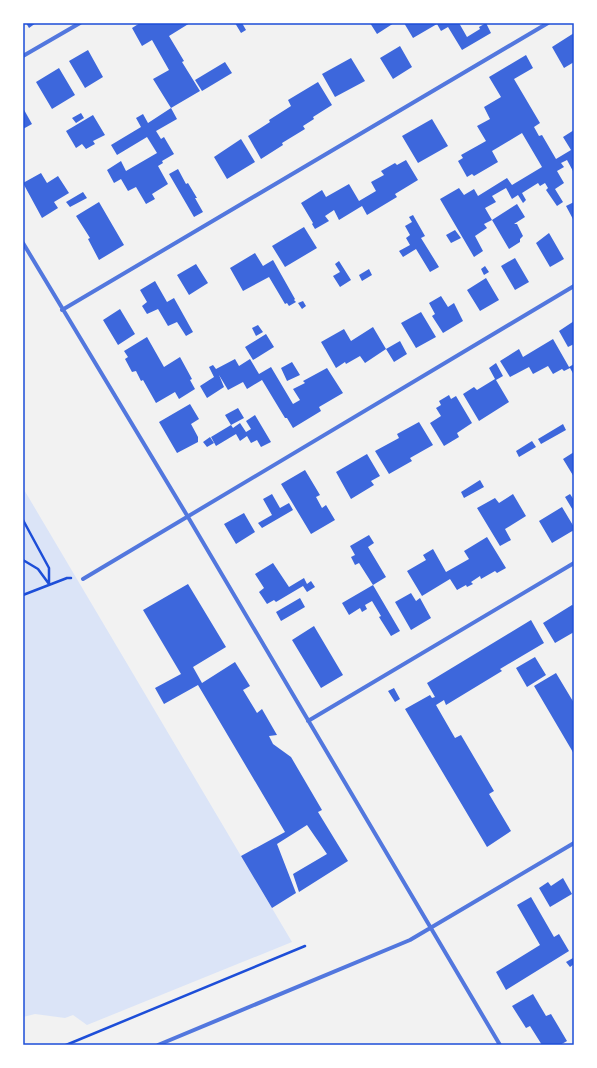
<svg xmlns="http://www.w3.org/2000/svg" width="597" height="1068" font-family="Georgia,serif">
<style>
.green{fill:#dbe4f7}
.building{fill:#3d67dc}
.lines{fill:none;stroke-linecap:round;stroke-linejoin:round}
.path{stroke:#1d4ed8;stroke-width:2.5}
.minor{stroke:#5277de;stroke-width:4}
.neatline{fill:none;stroke:#1d4ed8;stroke-width:1.5}
</style>
<rect width="100%" height="100%" fill="#f2f2f2"/>
<path class="green" d="M23,488L292,942L87,1025L73,1015L65,1018L35,1014L23,1017Z"/>
<path class="building" d="M26,23H36L29,28Z
M140,23H190L169,36L184,61L182,62L200,91L171,108L153,79L169,70L152,40L142,46L132,28Z
M235,23H242L246,30L241,33Z
M370,23H394L377,34Z
M404,23H459L467,37L480,29L479,27L486,23L491,33L462,50L448,27L441,31L437,24L413,38Z
M574,33V62L564,68L552,47Z
M400,46L412,67L393,79L380,58Z
M88,50L103,77L85,88L69,61Z
M526,55L533,68L514,79L540,123L534,127L539,136L542,135L556,159L571,150L563,137L574,130V173L567,160L561,163L564,167L557,171L564,183L555,189L563,202L557,206L546,190L548,188L545,183L540,186L538,183L522,193L526,200L523,203L518,195L512,199L506,188L492,196L496,202L485,208L492,220L484,224L487,228L475,236L483,251L474,257L440,199L459,188L464,195L474,189L478,196L507,178L512,185L542,167L522,133L492,151L498,162L474,176L472,174L467,177L458,161L463,158L461,155L486,141L477,126L490,119L484,107L501,97L489,77Z
M351,58L365,81L335,97L322,74Z
M225,62L232,73L202,91L195,80Z
M59,68L75,95L52,109L36,82Z
M318,82L332,105L313,117L314,119L303,126L305,129L282,143L283,145L261,159L248,136L270,122L269,120L291,106L288,100Z
M23,108L32,124L23,129Z
M171,108L177,119L156,131L161,139L164,137L174,154L162,161L163,163L158,166L168,184L152,194L155,199L146,204L136,187L128,191L121,179L114,183L107,170L121,161L126,171L157,153L147,137L117,155L111,145L141,127L136,118L143,114L148,123Z
M81,113L84,118L76,123L72,118Z
M93,115L105,135L93,141L95,144L86,149L82,144L76,148L66,131Z
M432,119L448,146L418,163L402,136Z
M241,139L255,162L227,179L214,157Z
M406,160L418,180L395,194L397,197L367,215L362,206L339,220L334,210L325,216L329,221L315,229L312,224L313,223L301,203L322,190L326,197L349,184L359,201L376,191L371,182L384,175L381,171L395,163L397,165Z
M178,169L186,184L188,183L197,198H195L203,212L194,217L169,174Z
M41,173L47,183L58,176L69,193L54,202L58,208L42,218L23,183Z
M83,192L87,198L70,207L66,202Z
M99,202L124,245L99,260L88,239L90,238L76,216Z
M574,202V221L566,206Z
M517,204L525,217L514,224H517L523,236L520,239V242L509,249L492,220Z
M413,215L425,236L421,238L439,267L430,272L416,249L403,257L399,251L410,245L406,238L410,235L405,226L412,222L409,217Z
M304,227L317,248L285,267L272,246Z
M455,230L461,238L451,243L446,235Z
M549,233L564,259L550,267L536,243Z
M255,253L263,266L273,260L295,299L294,300L296,302L289,306L287,303L285,304L269,277L243,291L230,268Z
M515,258L529,282L515,290L501,266Z
M339,261L351,280L340,287L333,276L340,272L335,264Z
M196,264L208,283L189,295L177,275Z
M485,266L489,272L484,275L481,269Z
M369,269L372,275L362,281L359,275Z
M486,278L499,300L480,311L467,290Z
M155,281L167,302L174,298L193,332L186,336L177,322L168,326L158,309L147,314L142,306L147,302L140,290Z
M441,296L448,307L454,303L463,321L443,333L432,316L435,314L429,303Z
M303,301L306,306L302,309L298,303Z
M120,309L135,334L118,345L103,320Z
M421,312L436,337L416,348L401,323Z
M574,321V344L568,347L559,331Z
M258,325L263,332L256,336L252,328Z
M373,327L386,349L365,363L360,356L346,364L345,362L336,368L321,342L344,329L351,341Z
M266,334L274,347L253,360L245,347Z
M147,337L164,367L180,357L192,379L190,380L195,389L179,399L175,392L156,403L143,380L141,381L136,371L132,372L125,359L128,357L124,351Z
M553,339L569,367L574,364V375L570,368L564,371L562,369L553,374L548,366L533,374L529,367L510,377L500,361L519,349L523,357Z
M400,341L407,354L394,362L386,349Z
M235,359L239,366L250,359L259,374L271,367L293,404L300,400L293,389L305,383L303,381L327,368L343,393L319,407L321,411L293,428L287,418H285L262,380L247,389L243,382L228,390L219,375L224,387L207,398L200,386L214,377L209,367L213,365L216,369Z
M292,362L300,375L287,381L281,368Z
M496,363L503,376L496,380L509,402L479,421L463,394L474,387L477,390L495,379L489,368Z
M449,395L451,399L456,396L472,423L457,433L459,437L444,446L430,423L441,416L436,408L441,405L439,401Z
M190,404L199,419L191,424L198,437V442L177,453L159,422Z
M238,408L244,418L231,425L225,415Z
M255,415L271,442L261,447L257,440L251,443L247,436L240,441L236,434L216,446L211,437L231,425L233,428L240,423L246,432L251,429L246,421Z
M419,422L433,445L410,458L412,461L389,474L375,451L399,438L397,434Z
M563,424L566,430L541,444L538,439Z
M210,437L214,443L207,447L203,442Z
M532,441L536,447L519,457L516,451Z
M574,452V477L563,459Z
M367,454L380,476L371,481L374,485L351,499L336,472Z
M305,470L320,495L316,497L322,508L326,505L335,520L311,534L281,484Z
M480,480L484,487L464,498L461,492Z
M272,494L280,508L289,503L293,510L262,528L258,523L272,515L263,499Z
M513,494L526,516L505,529L511,540L500,546L477,508L495,498L499,503Z
M570,494L574,500V512L565,497Z
M562,507L574,527V530L552,543L539,521Z
M244,513L255,532L236,544L224,524Z
M369,535L374,543L368,547L386,577L373,585L359,563L355,565L351,557L355,555L350,546Z
M487,537L506,568L497,573L495,571L481,579L480,576L471,582L473,584L467,587L466,585L457,590L450,579L422,596L407,571L426,560L423,555L433,549L446,572L469,559L464,551Z
M273,563L289,587L304,578L307,584L311,581L315,587L307,592L303,586L276,602L274,600L267,604L259,592L264,588L255,574Z
M188,584L226,647L193,667L202,683L235,662L250,686L243,690L257,713L262,709L277,735L269,736L273,744L291,757L322,810L318,812L348,861L299,892L293,874L327,854L307,825L277,844L296,893L272,908L241,856L285,832L198,685L164,704L155,688L181,674L143,610Z
M373,585L400,631L391,636L379,617L381,616L372,601L365,605L367,609L362,612L360,608L349,615L342,603Z
M411,593L416,601L420,598L431,618L411,630L395,602Z
M300,598L305,607L281,621L276,612Z
M572,605L574,606V632L555,643L543,623Z
M531,620L544,643L500,669L502,671L446,705L444,700L436,705L455,738L461,735L494,791L489,794L511,831L487,847L405,709L430,695L432,698L435,697L427,683Z
M314,626L343,675L321,688L292,640Z
M535,657L546,675L527,687L516,668Z
M556,673L574,703V754L534,686Z
M394,688L400,699L395,702L388,691Z
M563,878L572,894L550,907L539,888L548,882L551,886Z
M531,897L554,937L559,934L569,951L506,990L496,972L540,945L517,905Z
M573,958L574,964L570,967L566,962Z
M533,994L546,1016L551,1014L567,1041L560,1045H542L530,1026L526,1028L512,1006Z"/>
<g class="lines">
<path class="path" d="M23,520L49,568V585
M23,560L38,569L49,584
M23,595L67,578H71
M66,1045L305,946"/>
<path class="minor" d="M23,56L80,23
M23,243L188,517L500,1045
M62,310L548,23
M83,579L574,286
M308,721L574,563
M158,1045L410,940L574,843"/>
</g>
<rect width="597" height="1068" fill="none" stroke="#ffffff" stroke-width="48"/>
<rect x="24" y="24" width="549" height="1020" class="neatline"/>
</svg>
